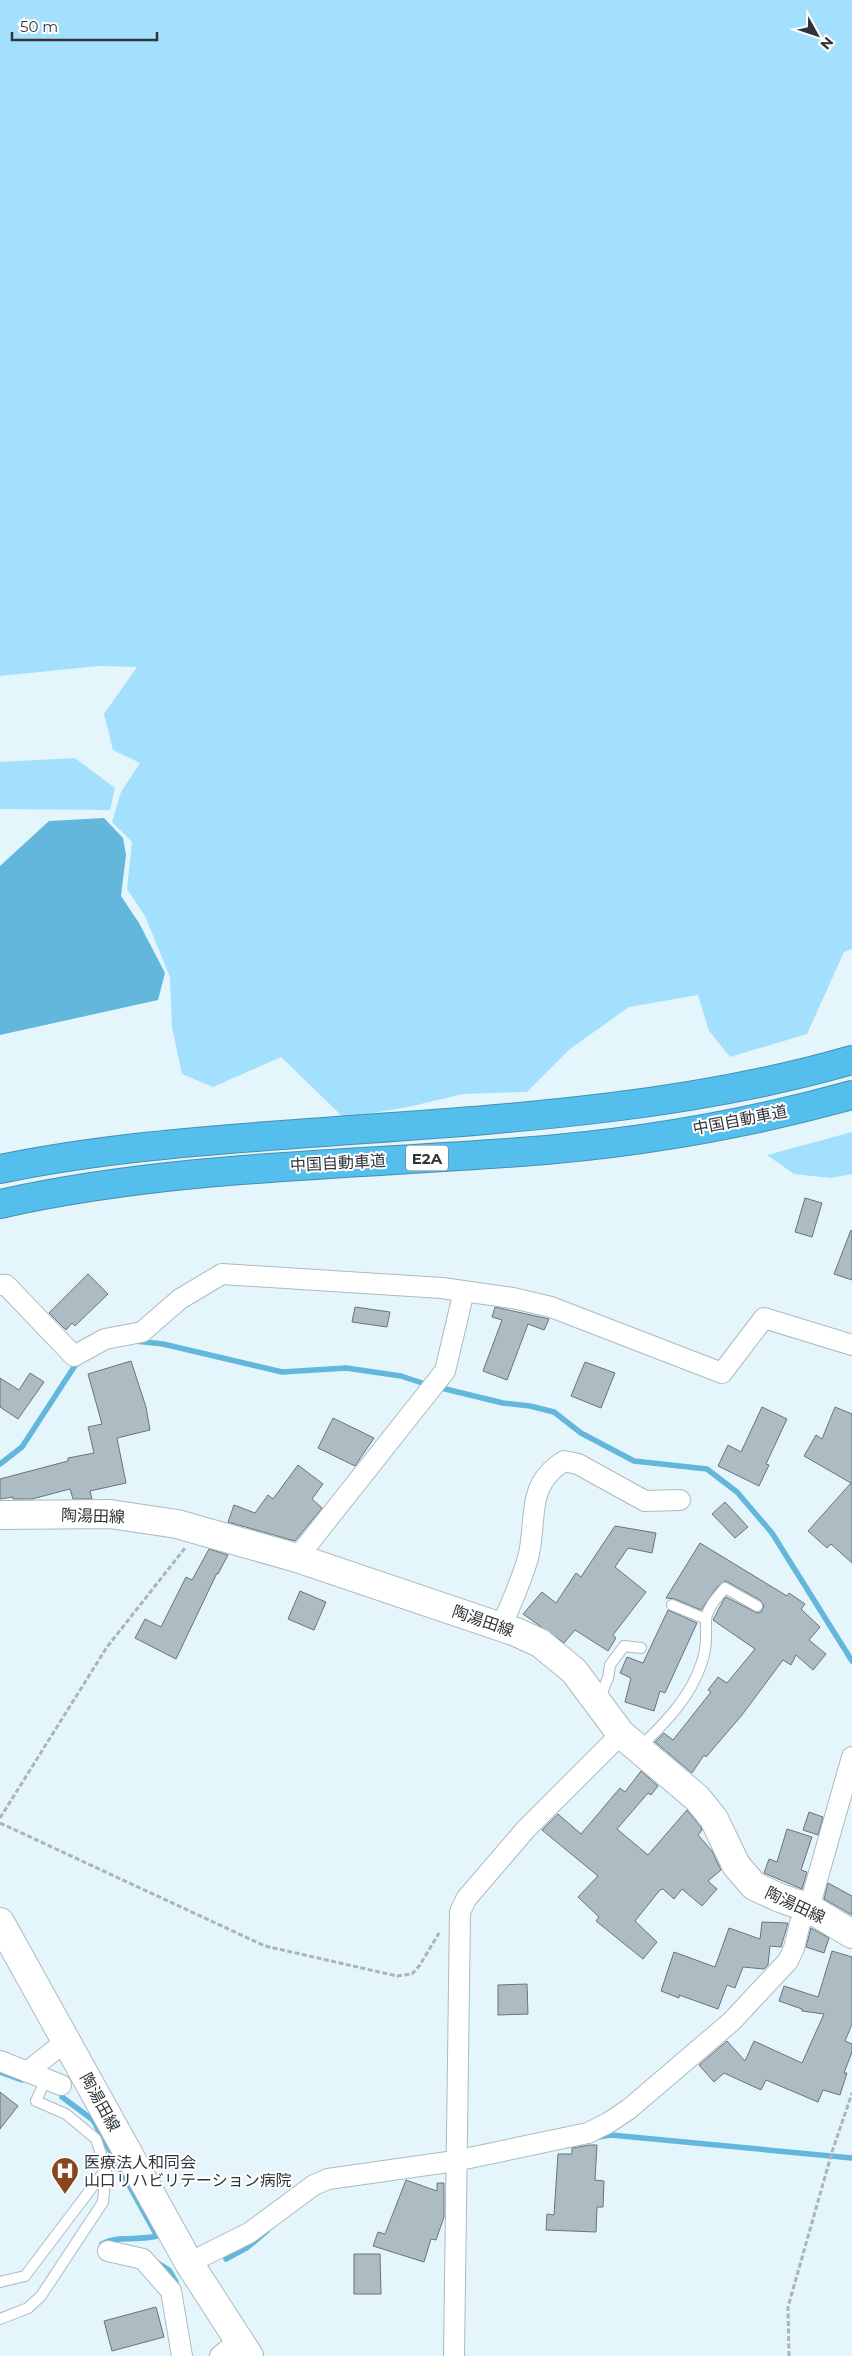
<svg xmlns="http://www.w3.org/2000/svg" width="852" height="2356" font-family="Montserrat,'Noto Sans JP',sans-serif">
<style>
.green{fill:#a3e0fe}
.water{fill:#63b6dc}
.lines{fill:none;stroke-linecap:round;stroke-linejoin:round}
.stream{stroke:#63b6dc;stroke-width:5.5}
.building{fill:#adbbc3;stroke:#68757c}
.lane-casing{stroke:#acbac2;stroke-width:12}
.street-casing{stroke:#acbac2;stroke-width:22}
.secondary-casing{stroke:#acbac2;stroke-width:30}
.highway-casing{stroke:#478fae;stroke-width:30}
.path{stroke:#a8b5bb;stroke-width:3;stroke-dasharray:5 2.5;stroke-linecap:butt}
.lane{stroke:#fff;stroke-width:10}
.street{stroke:#fff;stroke-width:20}
.secondary{stroke:#fff;stroke-width:28}
.highway{stroke:#54bfed;stroke-width:28}
.labels{text-anchor:middle;dominant-baseline:central;stroke-width:4;stroke-linejoin:round;paint-order:stroke}
.shield{fill:#fff;stroke:#6d7274;stroke-width:1}
.shield-label{font-size:15px;font-weight:bold;fill:#2f3538}
.street-label{font-size:16px;fill:#2f3538;stroke:#fff}
.poi-label{font-size:16px;fill:#2f3538;stroke:#fff;text-anchor:start}
</style>
<rect width="100%" height="100%" fill="#e5f5fc"/>
<path class="green" d="M0,0H852V949L844,952L807,1034L730,1057L709,1031L698,995L629,1007L570,1049L527,1092L463,1094L408,1107L344,1118L281,1057L213,1087L182,1074L172,1027L170,977L145,916L127,889L132,842L112,822L121,792L140,763L113,750L104,714L137,667L99,666L0,676Z
M75,758L115,788L110,810L0,809V762Z
M852,1132V1174L831,1178L794,1174L767,1155Z"/>
<path class="water" d="M104,818L123,838L126,855L121,896L139,923L165,973L158,1000L0,1035V866L49,821Z"/>
<g class="lines">
<path class="stream" d="M135,1341L163,1344L282,1372L346,1368L401,1376L428,1385
M437,1387L503,1403L530,1406L554,1412L581,1433L634,1461L707,1469L737,1492L772,1533L852,1661
M0,1464L22,1447L76,1364L81,1361
M0,2072L22,2080
M62,2097L93,2120L157,2236C138,2241 119,2235 102,2244
M598,2137L611,2135L852,2158
M226,2259L248,2247L267,2231
M153,2260L169,2270L176,2282"/>
</g>
<path class="building" d="M805,1198L822,1203L812,1237L795,1232Z
M851,1230L852,1231V1280L834,1274Z
M88,1274L108,1294L75,1326L72,1323L66,1330L49,1313Z
M355,1307L390,1312L387,1327L352,1322Z
M495,1307L549,1319L544,1330L528,1324L507,1380L483,1371L502,1320L492,1317Z
M131,1361L146,1407L150,1430L117,1438L126,1483L90,1491L92,1499H73L70,1489L32,1499H13V1497L0,1499V1479L68,1461V1458L94,1453L88,1427L102,1424L88,1374Z
M585,1362L615,1373L601,1408L571,1396Z
M30,1373L44,1382L18,1419L0,1407V1378L19,1390Z
M762,1407L787,1419L766,1464L769,1465L759,1486L718,1466L728,1445L741,1452Z
M835,1407L852,1414V1563L831,1544L827,1548L808,1531L851,1483L804,1456L816,1435L822,1439Z
M333,1418L374,1438L355,1466L318,1448Z
M298,1465L323,1484L312,1499L322,1508L295,1541L228,1522L234,1505L255,1513L268,1495L273,1499Z
M725,1502L748,1527L735,1538L712,1514Z
M615,1526L656,1533L652,1553L628,1548L615,1567L646,1592L613,1635L616,1638L608,1651L575,1630L564,1643L523,1614L542,1592L556,1603L576,1573L581,1577Z
M700,1543L787,1596L789,1593L805,1604L801,1609L820,1627L809,1640L826,1654L813,1670L796,1655L791,1665L783,1660L742,1715L706,1757L704,1755L692,1773L655,1742L664,1733L673,1740L711,1692L708,1690L718,1677L727,1683L755,1649L713,1620L724,1599L726,1597L757,1613L761,1612L764,1606L760,1600L726,1581L717,1587L701,1610L675,1599L666,1598Z
M209,1549L228,1555L218,1574L217,1573L176,1659L135,1638L145,1619L161,1627L186,1577L192,1580Z
M300,1591L326,1602L314,1630L288,1619Z
M668,1610L697,1623L665,1693L660,1691L654,1711L625,1702L631,1678L620,1673L627,1657L643,1663Z
M641,1771L658,1786L651,1795L648,1793L617,1829L648,1855L687,1810L701,1827L702,1830L698,1835L712,1851L721,1870L708,1881L717,1889L702,1906L682,1889L674,1899L663,1889L660,1890L635,1921L657,1942L643,1959L596,1921L599,1917L578,1897L598,1876L542,1830L558,1814L581,1834L620,1788L625,1792Z
M809,1812L823,1817L818,1835L803,1830Z
M787,1829L812,1837L801,1870L807,1872L802,1889L764,1873L769,1859L777,1862Z
M828,1883L852,1896V1915L824,1899Z
M762,1922L788,1923L781,1947L770,1946L768,1965L764,1969L743,1967L735,1988L727,1985L718,2009L679,1995V1998L661,1991L674,1952L715,1967L729,1928L760,1939Z
M811,1928L829,1938L824,1953L806,1947Z
M832,1951L852,1957V2024L845,2041L852,2044V2052L844,2073H847L840,2095L823,2090L818,2102L766,2080L761,2090L724,2073L714,2082L699,2065L727,2041L745,2061L754,2041L802,2063L824,2014L802,2011V2009L779,2001L784,1986L818,1997Z
M527,1984L528,2014L498,2015V1985Z
M0,2092L18,2106L0,2129Z
M590,2145H597L595,2180L604,2181L603,2207H597L596,2232L546,2230L547,2214L554,2215L558,2154H572V2148Z
M406,2180L437,2191V2183H444V2217L436,2240L431,2239L424,2262L373,2246L378,2232L385,2234Z
M354,2254H380L381,2294H354Z
M156,2307L164,2337L112,2351L104,2321Z"/>
<g class="lines">
<defs>
<path id="lane" d="M672,1605L706,1619
M599,1700L608,1678L610,1665L624,1646L641,1648
M639,1748C665,1723 691,1697 702,1662C707,1648 706,1635 706,1621C706,1609 718,1596 725,1588L757,1606
M0,2282L25,2276L106,2169L96,2139L66,2114L36,2101L46,2079
M0,2319L28,2308L41,2296L103,2202L106,2170"/>
<path id="street" d="M0,1285H6L74,1356L105,1339L142,1332L180,1299L222,1274L442,1288L513,1298L551,1307L722,1373L764,1318L852,1345
M297,1558L445,1371L464,1291
M501,1627C511,1604 521,1582 528,1558C538,1520 524,1486 564,1461L578,1464L645,1501L680,1500
M809,1908L852,1757
M0,2061L61,2085
M27,2072L66,2041
M108,2251L143,2259L171,2291L182,2356
M189,2263L249,2233L314,2185L328,2179L455,2161L588,2133L608,2123L629,2109L732,2021L788,1961L794,1948L800,1923L811,1909
M220,2356L239,2341
M454,2356L460,1912L466,1899L526,1829L621,1734"/>
<path id="secondary" d="M0,1515L110,1514L177,1524L297,1558L516,1632L540,1643L574,1671L621,1734L697,1798L714,1819L736,1865L754,1886L780,1898L809,1908L852,1934
M0,1922L189,2263L249,2356"/>
<path id="highway" d="M0,1169C97,1149 197,1141 296,1134C482,1120 672,1112 852,1060
M0,1204C170,1166 347,1165 520,1152C632,1144 744,1125 852,1095"/>
</defs>
<use href="#lane" class="lane-casing"/>
<use href="#street" class="street-casing"/>
<use href="#secondary" class="secondary-casing"/>
<use href="#highway" class="highway-casing"/>
<path class="path" d="M0,1818L107,1647L185,1548
M0,1823L265,1946L397,1976L412,1974L420,1965L439,1933
M789,2356L788,2307L832,2152L852,2093"/>
<use href="#lane" class="lane"/>
<use href="#street" class="street"/>
<use href="#secondary" class="secondary"/>
<use href="#highway" class="highway"/>
</g>
<defs>
<symbol id="hospital-pin" viewBox="-11 -11 22 30"><path d="M0 17L-7.5 6A9.5 9.5 0 1 1 7.5 6Z" fill="#8a451a" stroke="#fff"/><path d="M-5-5h3v3.5h4V-5h3V5h-3V1.5h-4V5h-3Z" fill="#fff"/></symbol>
</defs>
<g fill-rule="evenodd">
<use href="#hospital-pin" x="49" y="2155" width="32" height="43"/>
</g>
<g class="labels">
<rect class="shield" x="406" y="1145.5" width="42" height="25" rx="4"/>
<g class="shield-label">
<text x="427" y="1158">E2A</text>
</g>
<g class="street-label">
<text transform="translate(740 1120) rotate(-11)">中国自動車道</text>
<text transform="translate(338 1163) rotate(-3)">中国自動車道</text>
<text transform="translate(93 1516) rotate(2)">陶湯田線</text>
<text transform="translate(483 1621) rotate(19)">陶湯田線</text>
<text transform="translate(795 1905) rotate(25)">陶湯田線</text>
<text transform="translate(100 2102) rotate(61)">陶湯田線</text>
</g>
<g class="poi-label">
<text x="84" y="2162">医療法人和同会<tspan x="84" dy="18">山口リハビリテーション病院</tspan></text>
</g>
</g>
<g transform="translate(817 35) rotate(130)" stroke="#ffffff" stroke-width="4" paint-order="stroke">
<path d="M0-4L9 19L0 12L-9 19Z" fill="#2f3538"/>
<text y="-8" font-size="14" font-weight="bold" text-anchor="middle" fill="#2f3538">N</text>
</g>
<path d="M12 32v8h145v-8" fill="none" stroke="#2f3538" stroke-width="2.5"/>
<text x="20" y="32" font-size="15" fill="#2f3538" stroke="#ffffff" stroke-width="4" paint-order="stroke">50 m</text>
</svg>
